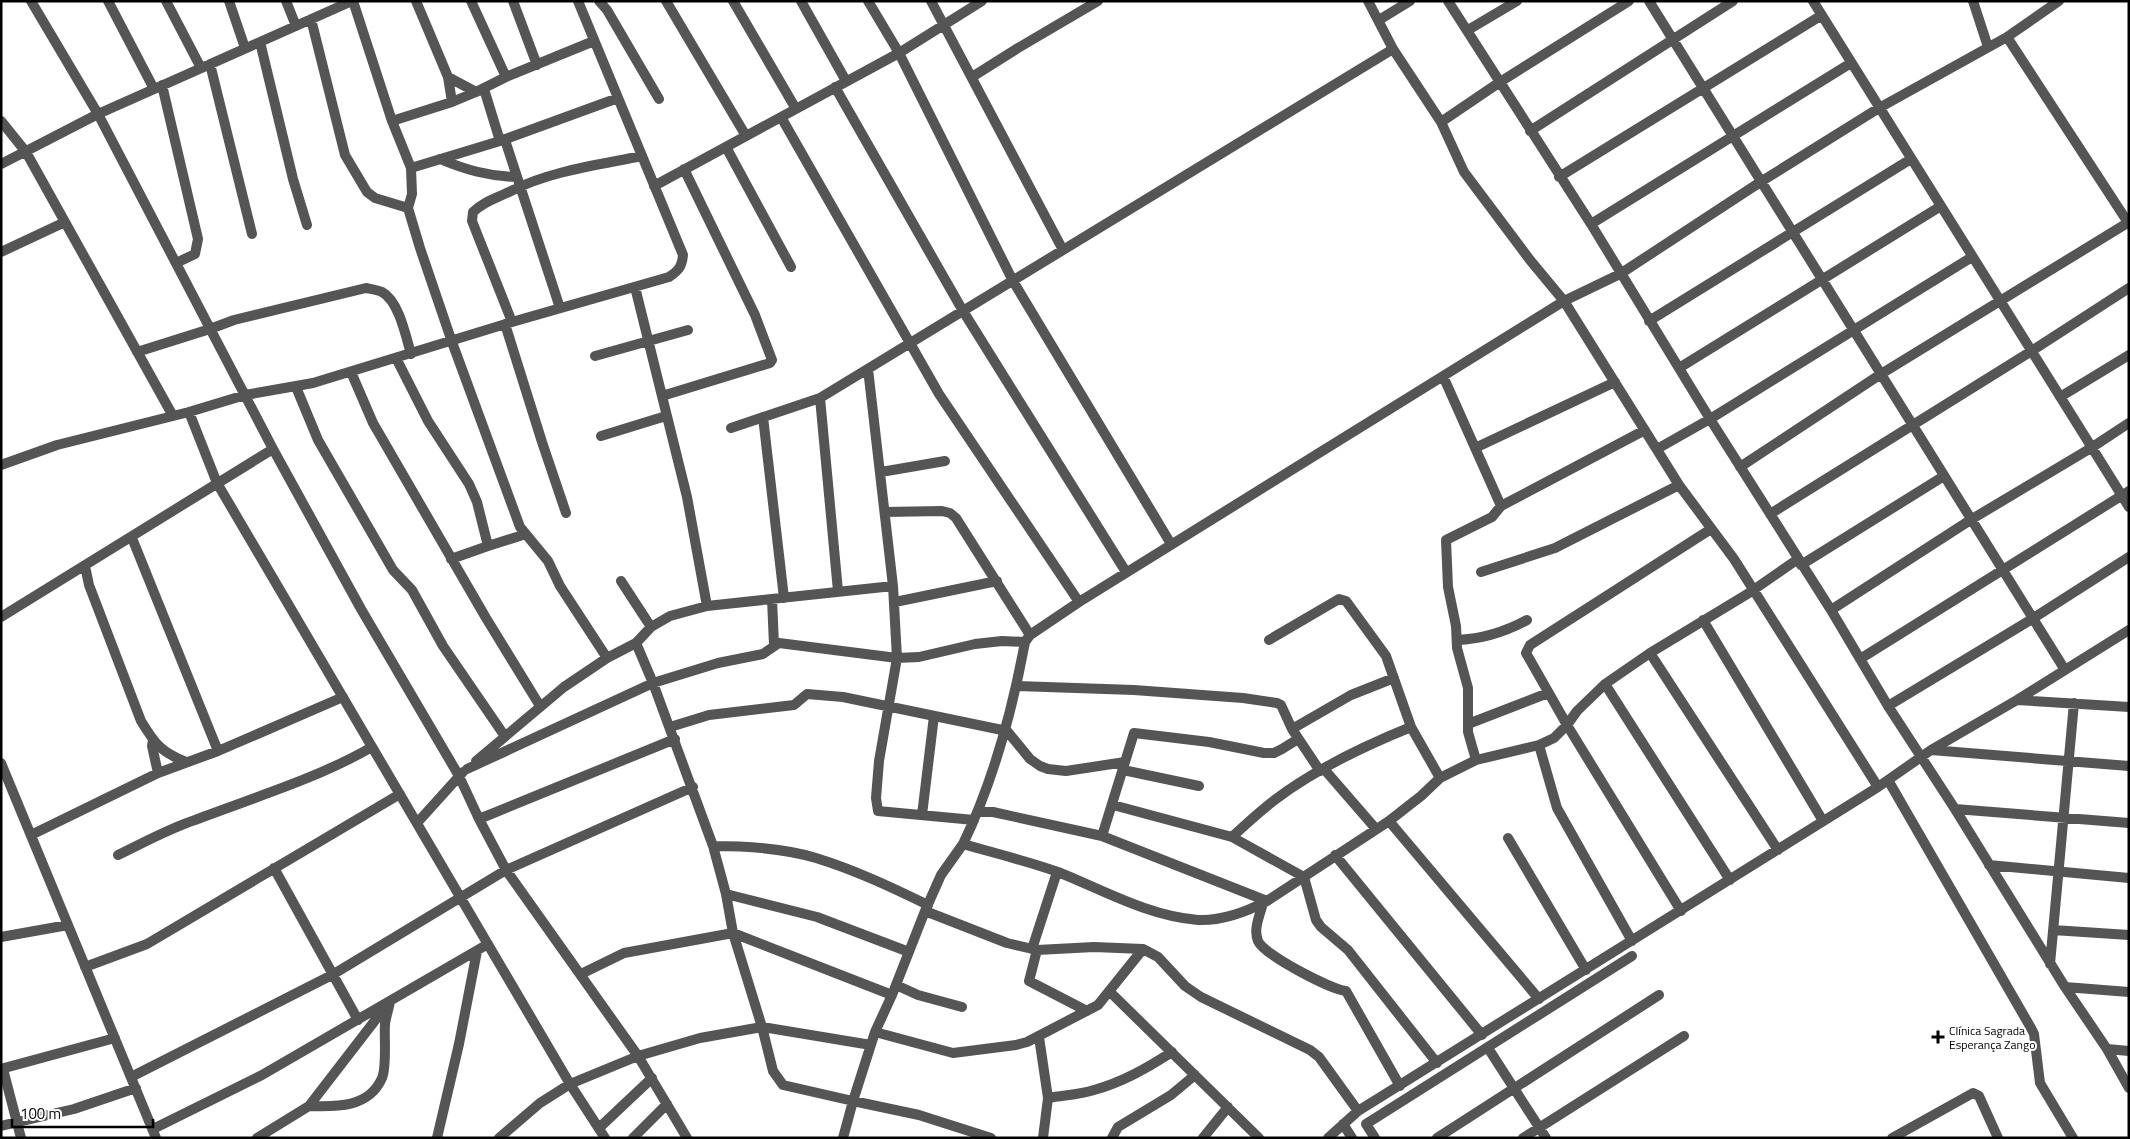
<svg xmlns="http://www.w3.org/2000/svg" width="2130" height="1139" font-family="'Titillium Web',sans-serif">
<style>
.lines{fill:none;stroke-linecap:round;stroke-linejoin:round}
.minor{stroke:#555;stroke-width:10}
.poi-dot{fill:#000;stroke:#fff;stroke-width:2}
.labels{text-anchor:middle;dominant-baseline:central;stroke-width:4;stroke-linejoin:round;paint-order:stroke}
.poi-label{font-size:12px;fill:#000;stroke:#fff;text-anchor:start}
</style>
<rect width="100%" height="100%" fill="#fff"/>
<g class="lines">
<path class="minor" d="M31,1L98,114L273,449L361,609L459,776L479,819L506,870L638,1056L687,1138
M108,1L154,89
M166,1L201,68
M229,1L245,48
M286,1L296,26
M353,1L392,121L411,168L412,194L408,208
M416,1L448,77L452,102
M513,1L537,65
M599,1L607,10L659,99
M666,1L746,136
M733,1L796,109
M801,1L846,81
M868,1L899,53L1013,281L1171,544
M931,1L1063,250
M1368,1L1393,49L1441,122L1464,172L1530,260L1564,301L1679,485L1734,559L1878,787
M1448,1L1591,224L1710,419L1831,610L1888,706L1955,809L2065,987L2107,1049L2129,1088
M1649,1L2065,670
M1813,1L2129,507
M1973,1L1988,47
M311,19L345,155L367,192L375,198L408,208L420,248L452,342L520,527L548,561L560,586L607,658
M1379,20L1410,1
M1468,30L1517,1
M2007,37L2129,224
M260,42L293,179L307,225
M210,64L252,234
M448,77L476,92L506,77L471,1
M506,77L594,41
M972,77L1018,48L1098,1
M162,85L198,239L195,254L176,263
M835,87L963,311L1126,572
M484,89L500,141
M781,117L939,394L1079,602
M1,121L26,152L173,416
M392,121L452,102L476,92
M1441,122L1500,82L1629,1
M1530,131L1733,1
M505,140L560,308
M726,147L791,267
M440,159C466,170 488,176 516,177
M1,164L98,114L352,1
M411,168L500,141L618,98
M1559,177L1822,15
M654,186L899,53L982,1
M1591,224L1851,63
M1,252L65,222
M635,287L687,497L707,606
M1649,321L1911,159
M512,322L472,221L473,212C484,201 497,198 511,191C550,171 598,165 642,156
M505,324L542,442L566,513
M137,352L210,329L234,320L366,288C371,289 378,290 382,292C399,301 406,337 411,354
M595,356L688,330
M396,358L428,421L469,484L477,502L488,546L451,559
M1679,368L1941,206
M868,369L893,586L897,658L879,761L876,798L878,811L974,820
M351,372L373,423L486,618L540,706
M1443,376L1501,506
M296,387L318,440L393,570L412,590L443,646L504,735
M662,396L770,363L772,360L755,315L684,169
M2060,397L2129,355
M820,398L838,591
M189,412L217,483L570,1084L605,1138
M763,417L784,598
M731,428L820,398L1393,49
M601,436L666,416
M1475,448L1615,382
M1657,449L1710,419L1972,257
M1,465L57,445L189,412L245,395L313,383L512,322L669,277C678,271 682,267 683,255L578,1
M1740,467L1881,374L2129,222
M881,472L945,461
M885,512L942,511L950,513L956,518L1030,635
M1770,514L2030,352L2129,288
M132,538L218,751
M488,546L526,534
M1801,565L1944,476
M85,566L89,585L141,721C155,744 161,752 186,762
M1481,572L1555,548L1679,485
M621,581L651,627
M772,599L774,645
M895,602L997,581
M1831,610L1972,519L2091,448L2129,423
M1,617L273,449
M1703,620L1823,821
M1269,640L1339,599L1346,601L1386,656L1411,727L1440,778
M1457,640C1483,639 1505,632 1527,620
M636,643L653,683L713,846L726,894L733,933L762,1027L773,1071L783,1085L853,1101L843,1138
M1650,653L1778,850
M1860,659L2129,491
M1605,684L1730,880
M1017,686L1134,690L1243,698L1277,703L1281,705L1292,729L1320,771
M2017,700L2129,707
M1888,706L2032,619L2129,557
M1468,724L1548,693
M670,727L709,715L794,705L807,694L843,697L1007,731L1030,759L1040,766L1048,769L1066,771L1125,762
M1292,729L1351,695L1394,678
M153,740L152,746L158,773
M1539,745L1557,808L1632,941
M1931,750L2129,766
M1476,760L1468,732V688L1457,648L1456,626L1448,587L1446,540L1492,517L1501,506L1645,430
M476,761L564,687L607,658L636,643L651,627L670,616L707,606L893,586
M1,763L156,1138
M467,769L653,683L718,663L763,654L779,643L897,658L919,657L975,644L1002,641L1025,642L1030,635L1079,602L1564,301L1620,274L1762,181L1879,108L2007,37L2059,1
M1324,769L1376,829
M1123,770L1199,786
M1888,780L2031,1028L2034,1034L2040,1083L2073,1138
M1113,805L1232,837L1304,877L1316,920L1321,927L1348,950L1437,1063
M1955,809L2129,823
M978,812H993L1102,836L1267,901
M922,815L934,716
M479,819L675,739
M1389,821L1539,999
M417,823L463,772
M31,835L158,773L218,751L343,697
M1102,836L1134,733L1209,742L1264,753H1274L1282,749L1298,739
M1232,837C1246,824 1260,811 1276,799C1317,768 1364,746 1411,727
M1508,838L1586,970
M963,844C994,780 1012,712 1025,642
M713,846C744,846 786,849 816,858C855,870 891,887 928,905
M118,855C143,843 168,829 195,820C255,797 316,779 372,747
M1335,855L1482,1035
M1989,865L2129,878
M274,868L358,1020
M726,894L817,917L909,952
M1263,903C1260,915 1253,929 1258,941C1264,955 1330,989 1346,991L1400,1086
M925,911L1007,943L1037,950L1094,947L1143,949L1158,957L1185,986L1201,997L1310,1050L1319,1057L1358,1111
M1681,911L1567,725L1526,653L1530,645L1711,529
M2053,930L2129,935
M1,937L68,925
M1032,949L1057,872
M1037,950L1029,981L1087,1011
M2050,964L2074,703
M85,967L147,944L400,794
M581,974L624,953L733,933L892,995
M896,985L918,995L962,1007
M2065,987L2129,992
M1109,991L1259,1138
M875,1032L953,1053L1016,1045L1027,1042L1098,1005L1143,949
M1039,1037L1048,1098L1043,1138
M1488,1048L1546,1138
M2107,1049L2129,1051
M1,1069L115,1038
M3,1069L21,1138
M131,1077L332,975L506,870L693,787
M1048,1098C1063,1095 1079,1095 1094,1090C1123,1082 1147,1068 1172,1052
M1343,1124L1352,1138
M1,1126L74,1109L136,1088
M599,1128L652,1078
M153,1129L262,1075L488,944
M257,1138L309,1106L390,1001C389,1009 386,1016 385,1024C384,1037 387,1067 382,1078C369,1108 336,1107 309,1106
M437,1138L459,1044L477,951
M499,1138L540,1103L570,1084L638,1056L700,1038L762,1027L871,1045
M633,1138L667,1104
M991,1138L919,1115L853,1101L875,1032L892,995L925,911L941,875L963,844C994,853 1027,861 1058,872C1103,890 1148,916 1198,920C1222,921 1246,912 1267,901L1389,821L1421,796L1440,778L1476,760L1539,745L1554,738L1567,725L1577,711L1605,684L1650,653L1749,593L1798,559
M1112,1138L1118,1127L1171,1095L1195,1075
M1203,1138L1228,1107
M1328,1138L1358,1111L1878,787L1931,750L2017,700L2129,630
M1375,1138L1366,1124L1632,956
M1437,1138L1659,995
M1523,1138L1684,1036
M1892,1138L1973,1093L1979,1096L1998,1138"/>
</g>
<path class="poi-dot" d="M1935.5 1029.5h5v5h5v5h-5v5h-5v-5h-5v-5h5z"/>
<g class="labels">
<g class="poi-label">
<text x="1949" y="1030">Clínica Sagrada<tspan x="1949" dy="14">Esperança Zango</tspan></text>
</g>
</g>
<rect width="2130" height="1139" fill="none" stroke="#000000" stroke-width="5"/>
<path d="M12 1119v8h141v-8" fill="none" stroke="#000000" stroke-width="2.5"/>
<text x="20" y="1119" font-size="15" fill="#000000" stroke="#ffffff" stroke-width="4" paint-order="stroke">100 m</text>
</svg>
